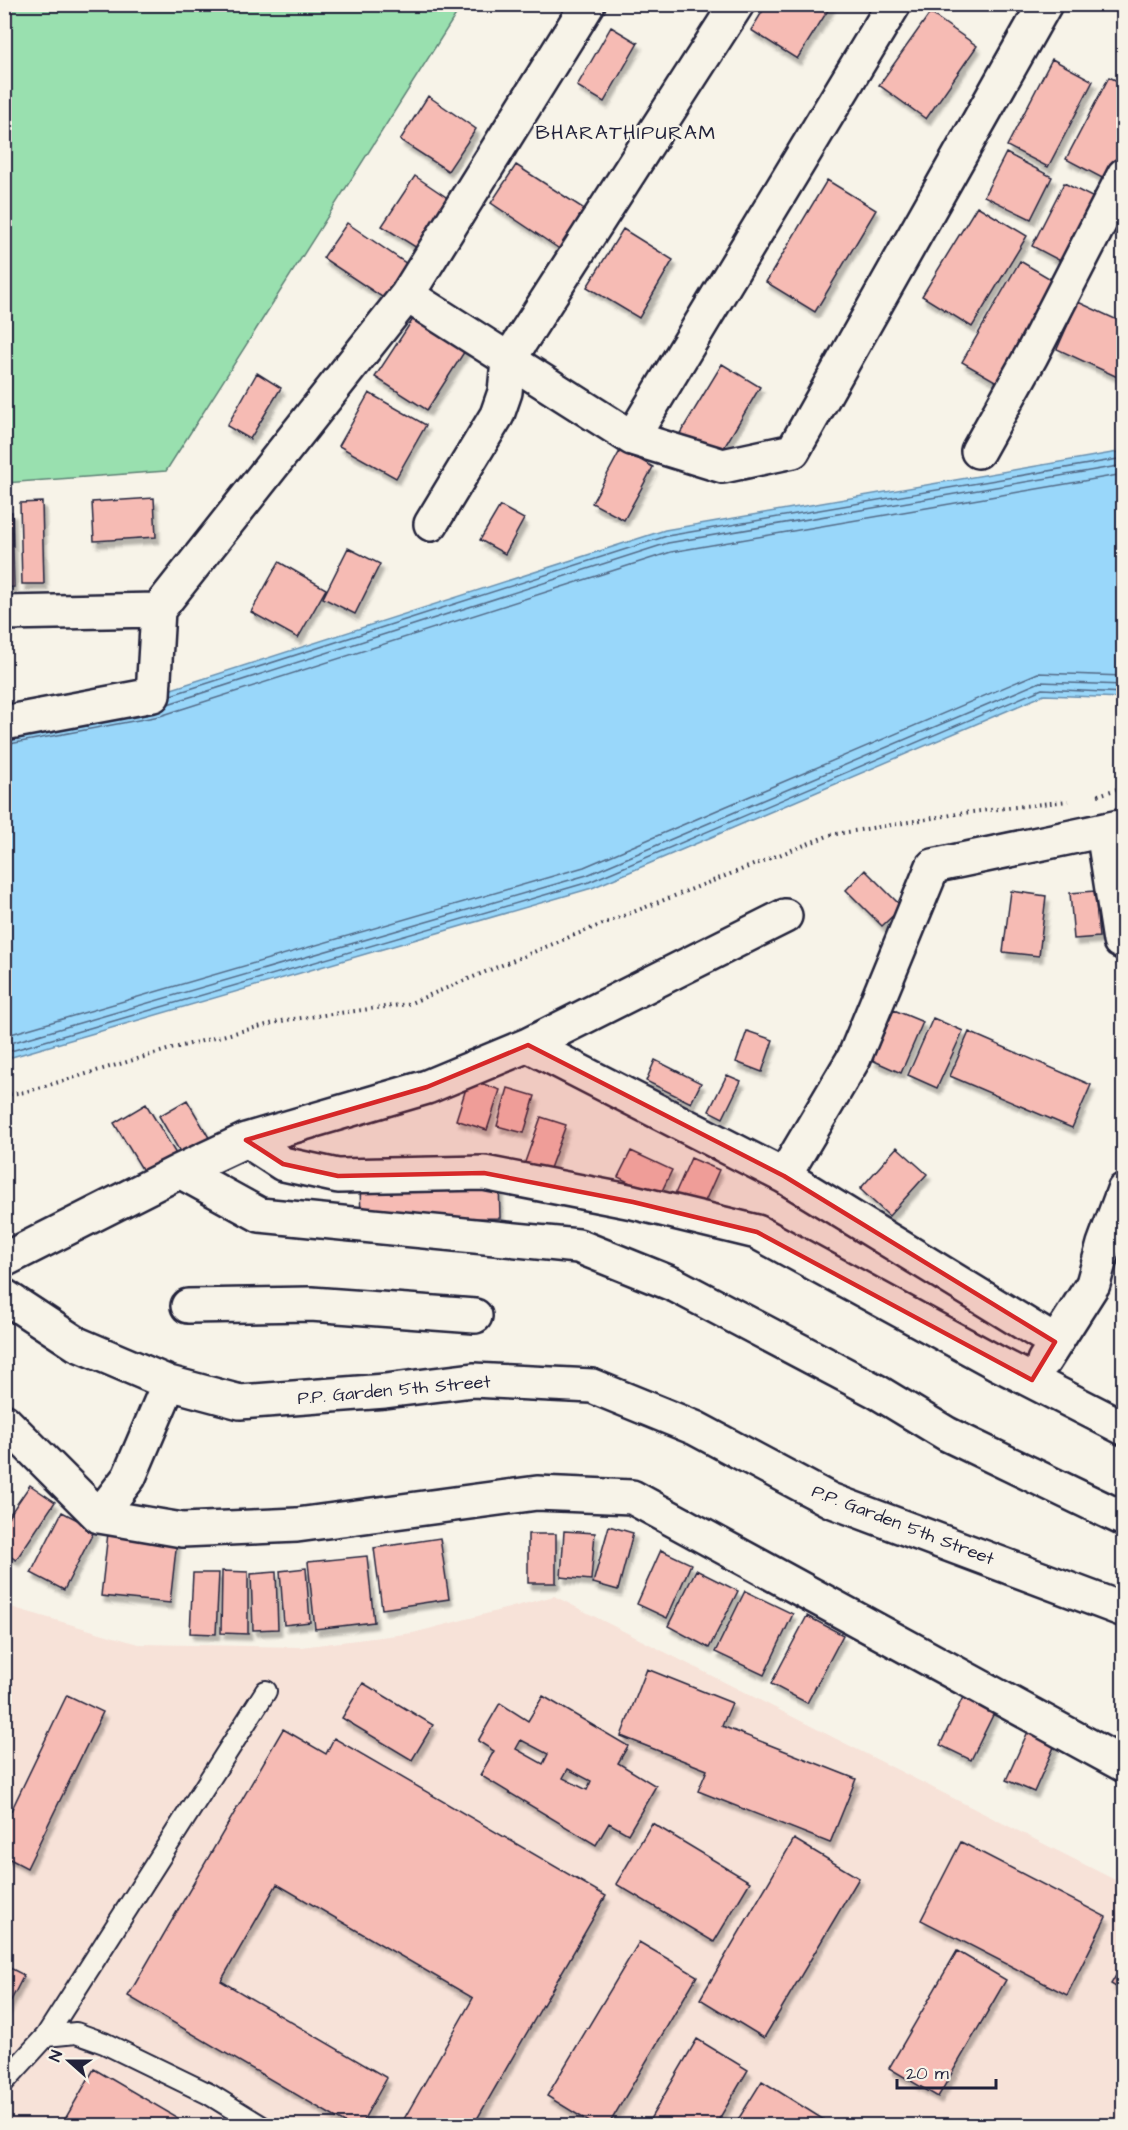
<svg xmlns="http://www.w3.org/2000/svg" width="1128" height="2130" font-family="'Architects Daughter',sans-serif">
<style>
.built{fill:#f7e2d8}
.green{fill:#99e0af;stroke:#5e8175;stroke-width:1.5}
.water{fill:#99d7fa;stroke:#698fae;stroke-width:1.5}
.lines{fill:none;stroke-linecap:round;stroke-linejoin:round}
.shore{stroke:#526a87;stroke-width:1.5}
.building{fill:#f6bbb4;stroke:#22223b;stroke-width:1.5;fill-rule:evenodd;filter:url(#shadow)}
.service-casing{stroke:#22223b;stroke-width:24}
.minor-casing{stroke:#22223b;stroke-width:38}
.path{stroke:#22223b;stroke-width:4;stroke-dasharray:1.5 4.5;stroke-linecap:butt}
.service{stroke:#f7f3e8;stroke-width:20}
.minor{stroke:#f7f3e8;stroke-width:33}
.marked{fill:#d62828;fill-opacity:0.2;stroke:#d62828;stroke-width:4.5;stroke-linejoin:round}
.labels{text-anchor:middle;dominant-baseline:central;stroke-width:5;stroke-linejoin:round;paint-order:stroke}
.street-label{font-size:18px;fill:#22223b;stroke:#f7f3e8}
.neighbourhood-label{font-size:20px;letter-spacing:1.5px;fill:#22223b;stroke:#f7f3e8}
</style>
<defs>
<filter id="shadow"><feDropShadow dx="3.5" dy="6" stdDeviation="1.5" flood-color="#0004"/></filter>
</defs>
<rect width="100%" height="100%" fill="#f7f3e8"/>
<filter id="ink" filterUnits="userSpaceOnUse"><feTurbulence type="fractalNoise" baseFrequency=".0167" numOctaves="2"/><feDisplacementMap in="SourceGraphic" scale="12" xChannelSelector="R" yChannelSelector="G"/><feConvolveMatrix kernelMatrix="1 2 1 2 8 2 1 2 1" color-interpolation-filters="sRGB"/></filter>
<g filter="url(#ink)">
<path class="built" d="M554,1596L1123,1884V2125H5L4,1605L138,1644L301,1647L413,1633Z"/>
<path class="green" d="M5,4L462,5L166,471L5,483Z"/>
<path class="water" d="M1118,452H1123V698L1044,695L592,888L5,1059V723L153,695L665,530Z"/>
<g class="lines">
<path class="shore" d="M171,695L667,536L1124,458
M168,704L668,543L1124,465
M4,745L160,716L671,552L1124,474
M4,1036L584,867L1038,673L1124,676
M4,1045L587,875L1040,682L1124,685
M4,1053L589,882L1042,689L1124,693"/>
</g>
<path class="building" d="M767,4H832L797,59L751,30Z
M930,13L977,46L926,119L879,85Z
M611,27L638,43L604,102L577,86Z
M1052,59L1093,81L1048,167L1007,146Z
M1109,77L1124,84V147L1106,180L1066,159Z
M428,96L476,129L448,171L400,140Z
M1006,153L1052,177L1031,219L984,196Z
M516,165L589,212L564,252L491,203Z
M415,176L449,199L417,248L382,226Z
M827,180L876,210L815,312L766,282Z
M1064,183L1102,202L1070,266L1032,246Z
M977,206L1027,236L972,327L922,296Z
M347,223L413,268L391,303L323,258Z
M623,229L673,260L639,318L587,287Z
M1020,261L1061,285L1002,385L962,362Z
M1078,302L1124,323V380L1057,349Z
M419,310L470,343L427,410L375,377Z
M722,364L760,387L718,458L679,435Z
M257,373L281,388L250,439L227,426Z
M369,393L426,425L396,478L339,446Z
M621,449L653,467L624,520L592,503Z
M154,498L156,537L94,541L92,502Z
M42,502L44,584H22L20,503Z
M500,506L524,519L505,554L480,540Z
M4,512H12L14,587L4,588Z
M348,548L380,564L355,614L323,598Z
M279,562L326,589L298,638L251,612Z
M865,870L902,907L882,926L846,890Z
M1011,891L1046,896L1039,956L1003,952Z
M1095,891L1099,937L1074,939L1070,893Z
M894,1010L923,1022L901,1073L872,1060Z
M933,1018L963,1031L937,1088L908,1075Z
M747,1031L773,1040L762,1072L736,1062Z
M969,1032L1091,1085L1072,1128L950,1076Z
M655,1060L701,1083L691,1103L646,1081Z
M727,1075L741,1081L723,1118L709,1111Z
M469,1079L500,1090L487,1130L456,1120Z
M508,1088L535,1096L524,1133L497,1126Z
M187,1100L211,1141L183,1157L159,1116Z
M146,1104L176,1154L145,1174L114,1123Z
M541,1117L566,1125L549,1171L525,1162Z
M897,1147L927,1174L889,1216L860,1189Z
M631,1151L672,1170L659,1197L618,1177Z
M691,1158L719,1170L702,1208L674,1196Z
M499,1180L500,1218L361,1220L360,1183Z
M30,1485L55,1502L16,1560L4,1552V1523Z
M62,1512L95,1529L64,1590L31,1573Z
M609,1526L633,1533L618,1590L593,1583Z
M564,1531L595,1533L591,1580L561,1577Z
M108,1533L177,1540L170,1603L101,1596Z
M528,1534H556V1583H528Z
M440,1538L449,1599L382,1609L374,1548Z
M661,1550L691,1564L667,1618L637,1604Z
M367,1556L374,1622L315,1629L308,1562Z
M306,1568L310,1622L284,1625L280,1571Z
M696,1570L738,1591L709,1648L668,1626Z
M222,1571L248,1572V1634L221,1633Z
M276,1572L278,1629L253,1630L251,1574Z
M193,1573H219L216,1634L190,1633Z
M745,1591L793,1614L764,1675L715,1652Z
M807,1616L843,1635L807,1703L771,1684Z
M647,1669L732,1703L722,1726L856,1779L830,1843L698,1791L707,1770L621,1736Z
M363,1683L433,1725L412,1760L342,1718Z
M67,1695L103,1712L27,1868L4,1856V1808L11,1811Z
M964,1695L995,1711L971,1760L940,1745Z
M543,1696L628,1746L618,1763L656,1786L628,1834L609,1823L596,1845L480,1775L494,1751L478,1741L500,1703L528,1721ZM521,1740L548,1754L543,1764L516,1749ZM568,1769L591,1781L587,1790L563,1778Z
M1031,1725L1058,1738L1034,1792L1006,1780Z
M283,1729L326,1754L334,1738L606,1896L473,2126H400L473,1998L277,1884L221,1981L387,2078L360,2126H350L128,1996Z
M652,1823L750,1882L714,1942L616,1884Z
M794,1839L859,1878L764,2038L700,1999Z
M961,1842L1106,1917L1067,1995L921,1920Z
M639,1942L697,1976L608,2126H596L547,2096Z
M957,1951L1006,1980L938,2097L889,2068Z
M1124,1962V1992L1111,1984Z
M4,1965L24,1975L4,2014Z
M697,2039L748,2070L715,2126H646Z
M94,2069L183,2121L181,2126H61Z
M762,2081L829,2123L827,2126H734Z"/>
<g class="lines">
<defs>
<path id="service" d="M46,2036L266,1691
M4,2082L46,2036L76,2033L104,2043L209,2094L261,2126"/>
<path id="minor" d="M407,295L632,438L723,466L793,451L1045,4
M632,438L894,4
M978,451L1031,356L1124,175
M431,524L497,415L505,392L508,361L737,4
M4,613L158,610
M4,723L153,695L158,610L407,295L588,4
M1103,831L1120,941L1124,943
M528,1045L785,916
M246,1140L283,1164L338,1176L484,1173L633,1202L757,1232L997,1363L1124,1428
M180,1171L260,1215L578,1246L675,1285L876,1391L947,1434L1124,1519
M784,1176L854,1058L933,866L1124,826
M4,1260L180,1171L246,1140L427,1087L528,1045L784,1176L1055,1342
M4,1296L77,1344L169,1383L240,1402L385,1391L473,1380L592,1386L695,1428L830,1500L1124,1610
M188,1306L311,1304L475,1316
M1044,1361L1093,1284L1104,1244L1124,1190
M4,1421L99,1516L182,1530L297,1525L537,1493L632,1497L1124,1765
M99,1516L129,1477L169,1383"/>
</defs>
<use href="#service" class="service-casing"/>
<use href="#minor" class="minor-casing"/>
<path class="path" d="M1098,795L1124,787
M4,1095L25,1092L174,1048L286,1020L408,1004L572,936L830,835L963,813L1068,801"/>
<use href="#service" class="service"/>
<use href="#minor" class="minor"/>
</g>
</g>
<path class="marked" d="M528,1045L784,1176L1055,1342L1032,1380L757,1232L633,1202L484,1173L338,1176L283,1164L246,1140L427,1087Z"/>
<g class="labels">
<g class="street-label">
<text transform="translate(394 1390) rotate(-5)">P.P. Garden 5th Street</text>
<text transform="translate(903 1525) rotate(21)">P.P. Garden 5th Street</text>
</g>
<g class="neighbourhood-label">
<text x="626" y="133">BHARATHIPURAM</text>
</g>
</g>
<rect width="1128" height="2130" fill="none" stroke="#f7f3e8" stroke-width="24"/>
<rect x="12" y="12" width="1104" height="2106" fill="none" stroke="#22223b" stroke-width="2" filter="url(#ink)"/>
<g transform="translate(69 2061) rotate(291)" stroke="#f7f3e8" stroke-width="4.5" paint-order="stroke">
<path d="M0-4.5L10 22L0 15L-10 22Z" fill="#22223b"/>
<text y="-9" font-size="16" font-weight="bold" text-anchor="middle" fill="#22223b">N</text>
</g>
<path d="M897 2079v9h99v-9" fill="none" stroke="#22223b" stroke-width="3"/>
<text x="906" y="2079" font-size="18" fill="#22223b" stroke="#f7f3e8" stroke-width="4.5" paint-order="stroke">20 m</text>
</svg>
